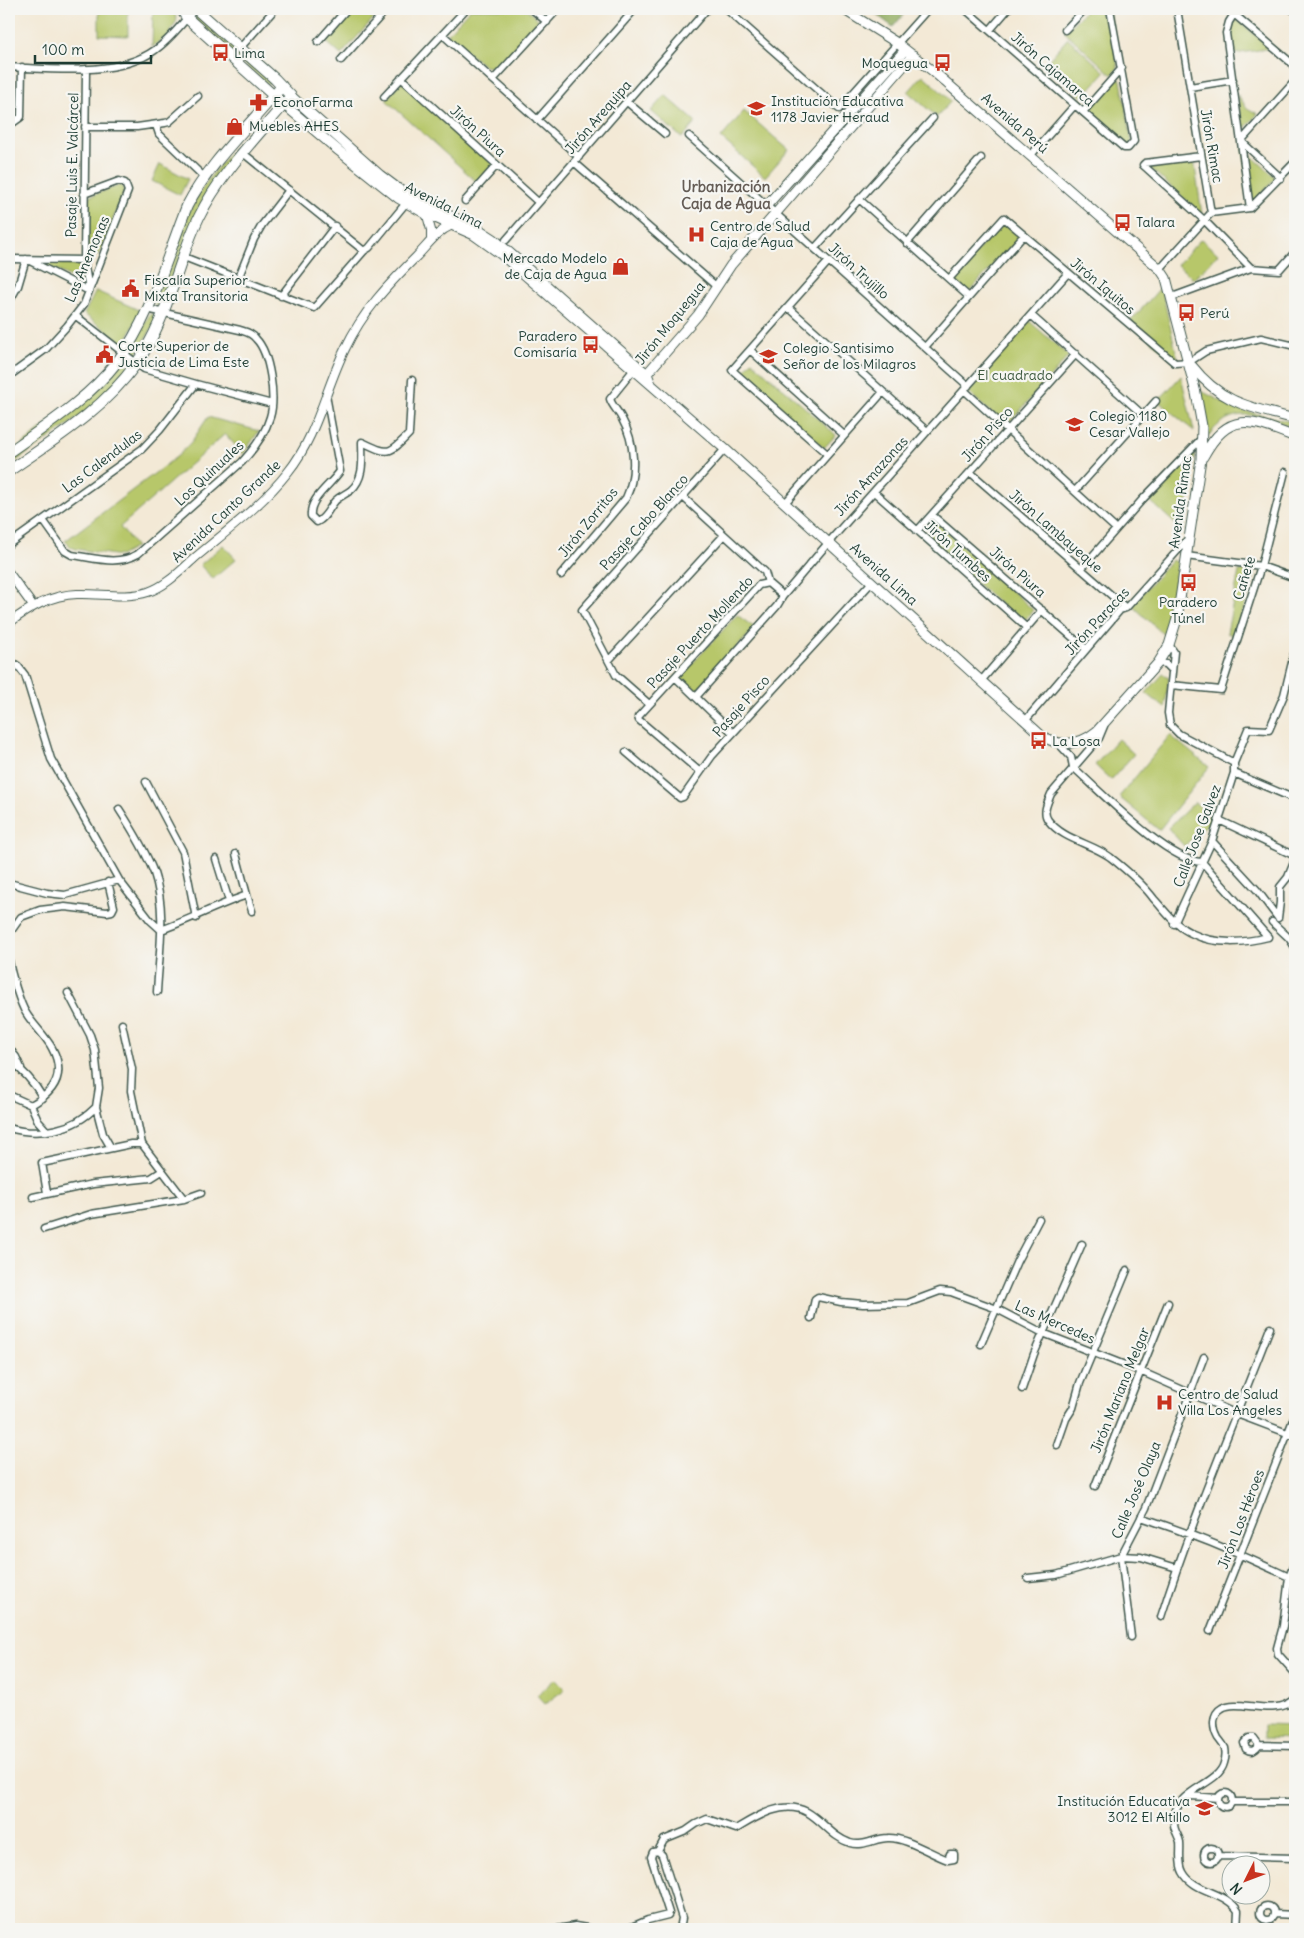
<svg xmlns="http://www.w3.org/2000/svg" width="1304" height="1938" font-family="Delius,sans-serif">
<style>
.green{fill:#b7c76a;stroke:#6b824f}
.forest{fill:#91ac5e;stroke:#587449}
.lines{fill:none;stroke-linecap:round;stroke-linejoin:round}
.minor-casing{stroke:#3f574c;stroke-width:9}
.tertiary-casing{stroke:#3f574c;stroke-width:10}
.secondary-casing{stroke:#3f574c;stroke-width:11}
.primary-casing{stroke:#3f574c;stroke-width:12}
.minor{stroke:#fff;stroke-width:6}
.tertiary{stroke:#fff;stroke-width:8}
.secondary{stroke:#fff;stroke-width:9}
.primary{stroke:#fff;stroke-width:10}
.labels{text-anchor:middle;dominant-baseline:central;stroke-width:4.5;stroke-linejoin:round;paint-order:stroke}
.poi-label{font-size:14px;fill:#1f3d34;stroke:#f6f6f2;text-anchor:start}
.street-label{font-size:14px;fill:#1f3d34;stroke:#f6f6f2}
.park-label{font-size:14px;fill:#3d593f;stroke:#f6f6f2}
.neighbourhood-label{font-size:15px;font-weight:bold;fill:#655d56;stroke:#f6f6f2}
</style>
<rect width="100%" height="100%" fill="#f6f6f2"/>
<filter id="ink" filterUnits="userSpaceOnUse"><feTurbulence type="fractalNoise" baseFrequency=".02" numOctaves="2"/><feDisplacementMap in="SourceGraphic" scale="10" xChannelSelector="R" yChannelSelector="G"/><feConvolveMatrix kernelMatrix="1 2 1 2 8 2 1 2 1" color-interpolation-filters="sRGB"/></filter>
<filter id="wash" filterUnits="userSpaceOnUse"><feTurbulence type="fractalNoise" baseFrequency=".0096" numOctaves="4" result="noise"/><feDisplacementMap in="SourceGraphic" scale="20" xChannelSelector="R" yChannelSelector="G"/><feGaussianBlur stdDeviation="1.12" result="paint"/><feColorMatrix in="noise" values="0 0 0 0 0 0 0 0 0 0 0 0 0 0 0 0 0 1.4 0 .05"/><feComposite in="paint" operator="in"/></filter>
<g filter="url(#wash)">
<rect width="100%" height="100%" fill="#f3e9d6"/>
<path class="green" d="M99,9H128V36L99,35Z
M153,9H173L177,20L169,35L152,47Z
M350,9H382L341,55L323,39Z
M470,9H526L539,20L499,66L494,68L484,66L448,36L449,32Z
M1087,9H1109L1118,68L1112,75L1065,32Z
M198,15L271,81L268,85L194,20Z
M1236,19L1271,48L1235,54C1232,41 1228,31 1236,19Z
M1068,38L1105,72L1082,97L1045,64Z
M923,75L951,101L937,117L908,92Z
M1117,78L1121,80L1132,143L1125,146L1085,111Z
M402,81L494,165L478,183L386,100Z
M665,95L696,122L682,138L651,111Z
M1238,95L1247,108L1258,114L1242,131Z
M744,111L789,150L765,177L721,138Z
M267,113L270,115L223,171L205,195L161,306L155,305L154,302C168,265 179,225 200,192C218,163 244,138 267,113Z
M1243,148L1276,178L1252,204Z
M1194,160L1202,215L1149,167Z
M160,164L188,179L180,195L152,181Z
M120,185L123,187L124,192L99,254L93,256L88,253V197Z
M1003,222L1020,237L968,293L952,279Z
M1201,239L1218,254L1194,279L1177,265Z
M36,261L80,265L84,283Z
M1161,287L1178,360L1171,358L1130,322Z
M96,291L141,311L124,344L84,314Z
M150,314L155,315L157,319L136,356L129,352Z
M1028,320L1069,356L1006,426L966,390Z
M123,360L129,366C100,409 51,436 9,466V456Z
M752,361L836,435L824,448L741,374Z
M1181,376L1194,431L1158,401Z
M1201,391L1237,409L1295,423V428C1262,417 1232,401 1207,438L1206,418Z
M208,417L259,431L243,454L225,434L120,527L136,547L120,556L76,549L71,547L65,541L179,455L192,441Z
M1190,453L1195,455L1183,531L1147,498Z
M937,522L1033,610L1022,624L924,536Z
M223,545L236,559L213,579L200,565Z
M1172,560L1177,562L1167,632L1164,635L1132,605Z
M1239,571L1255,574L1235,636L1227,633Z
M737,615L755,628L695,692L679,678Z
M1163,674L1169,677L1165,708L1146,693Z
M1170,735L1209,767L1159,830L1119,797Z
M1118,739L1134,754L1111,780L1095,765Z
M1195,802L1212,820L1184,846L1168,828Z
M555,1679L565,1689L545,1704L537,1695Z
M1264,1725L1295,1726V1739L1264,1738Z"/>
<path class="forest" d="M869,9H908L893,27Z"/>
</g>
<g filter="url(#ink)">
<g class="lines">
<defs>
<path id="minor" d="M532,9L547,22
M726,9L839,109L928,9
M965,9L1124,148H1128L1134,141L1110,9
M1235,9L1234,14L1229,22L1226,33L1250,208
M1291,9L1295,11
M1234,14L1295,66
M990,30L1008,9
M1065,30L1085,9
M443,35L579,157
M318,42L347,9
M240,48L275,9
M341,60L387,9
M9,67C53,69 118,77 155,50C171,39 182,23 195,9
M86,69L84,260L89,290
M401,78L538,202
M493,80L558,9
M1190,87L1233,80
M384,97L466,9
M627,102L665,134
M1083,112L1122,68
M537,120L635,9
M9,122H14L21,117L22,67
M156,125L159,134L205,178
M85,127H137L165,123L169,122L198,96
M689,136L968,386
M243,153L364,251
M1031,155L1074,106
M1201,156L1145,163L1143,165L1204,220L1251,268
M574,162L717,287
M1281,178L1241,141L1295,81
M859,199L969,297
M465,201L497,165
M1211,213L1250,208L1295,162
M506,240L707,9
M907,243L981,158
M815,248L933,118
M184,257L314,308L364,251L369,248L406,203
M9,259L84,260
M1160,269L1211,213L1177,9
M238,279L254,239L262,225L289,190
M949,279L1004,218L1175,363L1189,362L1206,351L1261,338L1295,346
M281,296L335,226
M1172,297L1251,268L1279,270L1295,252
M9,302L18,286L26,259L89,291
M788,307L927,431
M1031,315L1143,415
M76,316L144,369L196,384L272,404
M925,347L1024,235
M750,350L844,435
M9,376L46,349L67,326L84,304L128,191L125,183L119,181L84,194
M964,390L1116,529
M326,395L340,471C331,485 309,498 311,516L317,522C326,518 329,508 335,501C340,496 346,494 351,490C365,478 362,458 362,442C388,454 388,456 409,434L412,380
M827,454L732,370L829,261
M970,472L1126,608
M1075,491L1156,401
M874,492L1027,628
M683,497L765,572L768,583
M785,503L883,392
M932,515L1086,649
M43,520L65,551L72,555C95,558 117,566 138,554L242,462C254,449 265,434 270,417C276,398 270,353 256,339C252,333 246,332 240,330L147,309
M917,531L1076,354
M9,544L142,449L160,430L196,384
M1186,556L1261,566L1295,578
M1081,569L1142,500L1202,438
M561,575L626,498C637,474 635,442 622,419C619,412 612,406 610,399L635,368
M1169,645L1174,652L1168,713L1170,725L1179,734L1234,763
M9,660L18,666L25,675L51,759L119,880L150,920L161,930C191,919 218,905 247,895L236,854
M609,660L724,535
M1158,663L1166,664L1172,670
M675,677L733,733
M981,681L1042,610
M1171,685L1221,690L1261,566L1285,472
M696,697L777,606L783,596L828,543L1068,273
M649,704L616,675L582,610L725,449
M1025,721L1120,610L1126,608L1188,539
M1104,726L1099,738L1051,794C1048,802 1042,812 1048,820C1063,840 1091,843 1110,857C1124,868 1143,884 1154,899C1167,913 1175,926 1193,934C1215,945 1245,943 1268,937
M1059,744L1071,757L1073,767
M626,752L680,798L683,797L712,756L872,582
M1073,767C1100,791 1168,862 1202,862L1268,937
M700,772L639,720L638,717L759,585L768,583L783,596
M1234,773L1295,799
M146,782L183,852L196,918
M119,809C132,829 145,850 154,873C167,911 159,953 157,992
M1219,820L1293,855L1295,859
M1212,841L1257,890L1278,918
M216,859L229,901
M9,883L47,893L65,895L119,880
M247,895L252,911
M1278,918L1280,902V887L1288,877L1295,860
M1272,922L1289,938L1295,947
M1174,924L1212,841L1234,773V763L1248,729L1269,730L1284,695L1295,650
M9,934L21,917L40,910L65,907L107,912L112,911L114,907L108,882
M9,961C11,973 20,1004 26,1013C33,1025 45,1035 52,1048C66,1074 55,1092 31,1105
M68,993L90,1035L95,1050L99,1088L96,1107L103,1134L111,1148
M122,1024L132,1069L131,1091L142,1144L184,1199
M9,1048L16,1057L21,1068
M9,1060C24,1071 34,1082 43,1098
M9,1095L31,1105L38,1121L47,1131
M9,1128C39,1137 74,1130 96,1107
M47,1193L42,1163L131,1144H142
M33,1197L93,1184L151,1178L162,1171
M44,1229L91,1214L184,1199L201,1193
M811,1318L815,1299L818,1297L841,1302L863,1304L908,1303L940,1291L951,1292L997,1309L1043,1333L1140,1371L1237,1414L1295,1436
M981,1344L1017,1261L1039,1219
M1022,1389L1034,1354L1082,1244
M1057,1445L1066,1419L1073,1408L1080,1383L1127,1270
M1095,1486L1168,1303
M1141,1517C1192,1534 1241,1554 1289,1577
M1295,1562L1289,1577L1283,1626L1277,1648L1278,1654L1295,1673
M1028,1578L1056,1575L1121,1556L1141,1557L1177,1568
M1161,1617C1192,1519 1233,1424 1270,1328
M1210,1631L1295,1415
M1131,1637L1121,1556L1146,1508L1204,1357
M1259,1745L1254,1738H1249L1244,1743L1246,1749C1252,1753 1256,1750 1259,1745L1295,1746
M1218 1800a7 7 0 1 1 14 0a7 7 0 1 1-14 0Z
M1185,1798L1191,1796L1218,1798
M1233,1802H1295
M1204 1855a7 7 0 1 1 14 0a7 7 0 1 1-14 0Z
M658,1851L662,1855L682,1918L680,1929
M1219,1856L1295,1858
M1260 1913a7 7 0 1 1 14 0a7 7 0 1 1-14 0Z
M1275,1914L1295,1915
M558,1929L575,1926L592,1929
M627,1929L648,1920L668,1915L669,1913L651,1857L653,1852L658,1851L664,1840L686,1831L696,1824L707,1819L736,1829C756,1817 783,1799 807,1812C823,1821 832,1837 850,1843C864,1847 875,1838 888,1838C905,1837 931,1854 948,1860L954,1859V1854H950L948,1860
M1237,1929L1238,1911C1226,1891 1194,1893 1183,1872C1178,1863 1181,1852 1180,1842C1179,1836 1174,1831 1174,1824C1172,1788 1218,1787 1224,1763C1226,1757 1226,1753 1225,1748C1223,1744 1221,1742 1218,1738C1213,1729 1211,1714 1222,1708C1239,1698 1275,1718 1295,1699"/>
<path id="tertiary" d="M426,212L431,230V239
M9,573L33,606
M9,623C29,608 50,595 77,594C100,593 126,599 148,592C167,586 183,568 197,556C228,530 263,504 288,472C317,436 325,390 345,349C363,311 387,286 416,257C428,245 436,232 452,225"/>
<path id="secondary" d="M274,96L339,151L398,198L426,214L474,235L502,255L725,449L1042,736C1061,748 1080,745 1097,731L1158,663L1169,645L1177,619L1201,459L1202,426L1196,393L1166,278L1160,269L1128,241L934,72L897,43L843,9
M291,96L380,175L400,190L418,201L477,228L494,239L647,374L651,384
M767,205L905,50
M1192,366C1222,404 1250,407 1295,419
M644,377L698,315L731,265L913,55
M1203,457C1229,409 1252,420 1295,437"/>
<path id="primary" d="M181,9L187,18L274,96
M9,452C47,425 88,399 117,362C150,320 167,256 187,206C209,163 251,124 282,86
M9,471C55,439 103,410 136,364C168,320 176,265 199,217C221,172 259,135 291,96L275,79L196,9"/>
</defs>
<use href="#minor" class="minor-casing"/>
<use href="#tertiary" class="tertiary-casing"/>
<use href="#secondary" class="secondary-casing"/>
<use href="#primary" class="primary-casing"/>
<use href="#minor" class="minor"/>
<use href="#tertiary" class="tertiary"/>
<use href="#secondary" class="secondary"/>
<use href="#primary" class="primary"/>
</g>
</g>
<defs>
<symbol id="bus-bare" viewBox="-9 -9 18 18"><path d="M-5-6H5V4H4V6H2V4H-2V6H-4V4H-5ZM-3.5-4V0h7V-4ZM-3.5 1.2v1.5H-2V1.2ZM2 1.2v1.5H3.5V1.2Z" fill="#c8321e" stroke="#f6f6f2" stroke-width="2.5" paint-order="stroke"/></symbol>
<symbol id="pharmacy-bare" viewBox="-9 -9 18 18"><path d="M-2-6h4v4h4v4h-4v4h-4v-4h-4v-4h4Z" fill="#c8321e" stroke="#f6f6f2" stroke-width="2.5" paint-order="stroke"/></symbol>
<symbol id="school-bare" viewBox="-9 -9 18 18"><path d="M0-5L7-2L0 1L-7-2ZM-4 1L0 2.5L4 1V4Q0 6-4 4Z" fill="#c8321e" stroke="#f6f6f2" stroke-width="2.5" paint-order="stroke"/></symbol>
<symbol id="shop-bare" viewBox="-9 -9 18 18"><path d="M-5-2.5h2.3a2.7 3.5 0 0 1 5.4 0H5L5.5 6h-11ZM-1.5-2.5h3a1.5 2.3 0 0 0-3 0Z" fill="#c8321e" stroke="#f6f6f2" stroke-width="2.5" paint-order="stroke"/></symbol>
<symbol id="hospital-bare" viewBox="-9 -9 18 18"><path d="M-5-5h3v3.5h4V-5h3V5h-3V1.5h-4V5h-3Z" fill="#c8321e" stroke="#f6f6f2" stroke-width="2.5" paint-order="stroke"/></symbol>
<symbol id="civic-bare" viewBox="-9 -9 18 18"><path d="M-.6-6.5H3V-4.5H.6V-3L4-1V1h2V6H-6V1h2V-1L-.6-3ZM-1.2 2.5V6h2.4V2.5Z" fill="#c8321e" stroke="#f6f6f2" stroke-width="2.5" paint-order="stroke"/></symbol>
</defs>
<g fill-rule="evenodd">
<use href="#bus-bare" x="208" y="40" width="25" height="25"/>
<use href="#bus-bare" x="930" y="50" width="25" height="25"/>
<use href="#pharmacy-bare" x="246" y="90" width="25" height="25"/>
<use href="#school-bare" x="744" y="96" width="25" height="25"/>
<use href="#shop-bare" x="222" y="114" width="25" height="25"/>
<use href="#bus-bare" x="1110" y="210" width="25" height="25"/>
<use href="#hospital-bare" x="684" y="222" width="25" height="25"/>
<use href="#shop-bare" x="608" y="254" width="25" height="25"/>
<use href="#civic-bare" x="118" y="276" width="25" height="25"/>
<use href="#bus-bare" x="1174" y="300" width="25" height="25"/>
<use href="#bus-bare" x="578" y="332" width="25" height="25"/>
<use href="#civic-bare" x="92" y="342" width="25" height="25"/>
<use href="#school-bare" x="756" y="344" width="25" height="25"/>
<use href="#school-bare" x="1062" y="412" width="25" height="25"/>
<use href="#bus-bare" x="1176" y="570" width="25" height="25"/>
<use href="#bus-bare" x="1026" y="728" width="25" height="25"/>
<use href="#hospital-bare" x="1152" y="1390" width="25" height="25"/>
<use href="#school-bare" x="1192" y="1796" width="25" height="25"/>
</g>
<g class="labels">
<g class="poi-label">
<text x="234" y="53">Lima</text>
<text x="928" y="63" text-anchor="end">Moquegua</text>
<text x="771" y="101">Institución Educativa<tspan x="771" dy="16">1178 Javier Heraud</tspan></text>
<text x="273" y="102">EconoFarma</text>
<text x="249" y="126">Muebles AHES</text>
<text x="1136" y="222">Talara</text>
<text x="710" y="226">Centro de Salud<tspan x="710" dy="16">Caja de Agua</tspan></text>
<text x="607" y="258" text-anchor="end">Mercado Modelo<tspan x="607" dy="16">de Caja de Agua</tspan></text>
<text x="144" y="280">Fiscalía Superior<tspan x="144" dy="16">Mixta Transitoria</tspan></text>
<text x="1200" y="313">Perú</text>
<text x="577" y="336" text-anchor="end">Paradero<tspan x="577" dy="16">Comisaría</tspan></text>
<text x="118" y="346">Corte Superior de<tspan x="118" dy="16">Justicia de Lima Este</tspan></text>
<text x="783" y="348">Colegio Santisimo<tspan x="783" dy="16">Señor de los Milagros</tspan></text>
<text x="1089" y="416">Colegio 1180<tspan x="1089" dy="16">Cesar Vallejo</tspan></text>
<text x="1188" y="602" text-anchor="middle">Paradero<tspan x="1188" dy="16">Túnel</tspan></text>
<text x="1052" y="741">La Losa</text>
<text x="1178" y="1394">Centro de Salud<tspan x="1178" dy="16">Villa Los Angeles</tspan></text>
<text x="1190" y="1801" text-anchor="end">Institución Educativa<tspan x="1190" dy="16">3012 El Altillo</tspan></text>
</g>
<g class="street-label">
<text transform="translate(1053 69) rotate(41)">Jirón Cajamarca</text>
<text transform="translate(598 117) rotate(-49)">Jirón Arequipa</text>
<text transform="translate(1015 123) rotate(41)">Avenida Perú</text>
<text transform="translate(478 131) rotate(42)">Jirón Piura</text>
<text transform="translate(1212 146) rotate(80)">Jirón Rimac</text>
<text transform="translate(72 165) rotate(-89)">Pasaje Luis E. Valcárcel</text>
<text transform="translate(444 205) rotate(27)">Avenida Lima</text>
<text transform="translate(87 259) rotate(-67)">Las Anemonas</text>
<text transform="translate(859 271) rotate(42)">Jirón Trujillo</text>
<text transform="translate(1103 286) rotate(40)">Jirón Iquitos</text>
<text transform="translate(670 323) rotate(-51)">Jirón Moquegua</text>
<text transform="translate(987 434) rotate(-48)">Jirón Pisco</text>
<text transform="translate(102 461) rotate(-37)">Las Calendulas</text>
<text transform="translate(209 473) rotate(-43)">Los Quinuales</text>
<text transform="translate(871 476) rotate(-48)">Jirón Amazonas</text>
<text transform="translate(1180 502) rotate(-82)">Avenida Rímac</text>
<text transform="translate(226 511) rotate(-43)">Avenida Canto Grande</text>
<text transform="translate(588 522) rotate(-51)">Jirón Zorritos</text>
<text transform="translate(644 522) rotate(-48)">Pasaje Cabo Blanco</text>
<text transform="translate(1056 531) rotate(41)">Jirón Lambayeque</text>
<text transform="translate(958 551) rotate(42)">Jirón Tumbes</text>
<text transform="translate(1018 572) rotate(41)">Jirón Piura</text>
<text transform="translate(884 574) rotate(42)">Avenida Lima</text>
<text transform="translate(1244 578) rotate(-73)">Cañete</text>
<text transform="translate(1097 621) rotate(-47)">Jirón Paracas</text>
<text transform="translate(700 632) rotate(-47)">Pasaje Puerto Mollendo</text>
<text transform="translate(741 706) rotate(-48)">Pasaje Pisco</text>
<text transform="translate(1197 836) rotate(-69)">Calle Jose Galvez</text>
<text transform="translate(1055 1322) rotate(24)">Las Mercedes</text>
<text transform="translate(1120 1390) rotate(-68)">Jirón Mariano Melgar</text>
<text transform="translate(1136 1490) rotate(-67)">Calle José Olaya</text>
<text transform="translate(1241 1519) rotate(-69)">Jirón Los Héroes</text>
</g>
<g class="park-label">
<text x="1015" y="375">El cuadrado</text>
</g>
<g class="neighbourhood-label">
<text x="726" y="186">Urbanización<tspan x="726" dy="17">Caja de Agua</tspan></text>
</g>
</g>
<rect width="1304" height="1938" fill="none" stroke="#f6f6f2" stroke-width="30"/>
<g transform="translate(1246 1880) rotate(228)"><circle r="24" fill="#f6f6f2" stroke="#a0aca6"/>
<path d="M0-4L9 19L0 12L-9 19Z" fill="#c8321e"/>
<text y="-8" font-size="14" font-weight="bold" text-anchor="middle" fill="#1f3d34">N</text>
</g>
<path d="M35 55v8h116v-8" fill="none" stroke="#1f3d34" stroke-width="2.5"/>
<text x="42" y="55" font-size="15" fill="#1f3d34" stroke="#f6f6f2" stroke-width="4" paint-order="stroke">100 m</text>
</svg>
